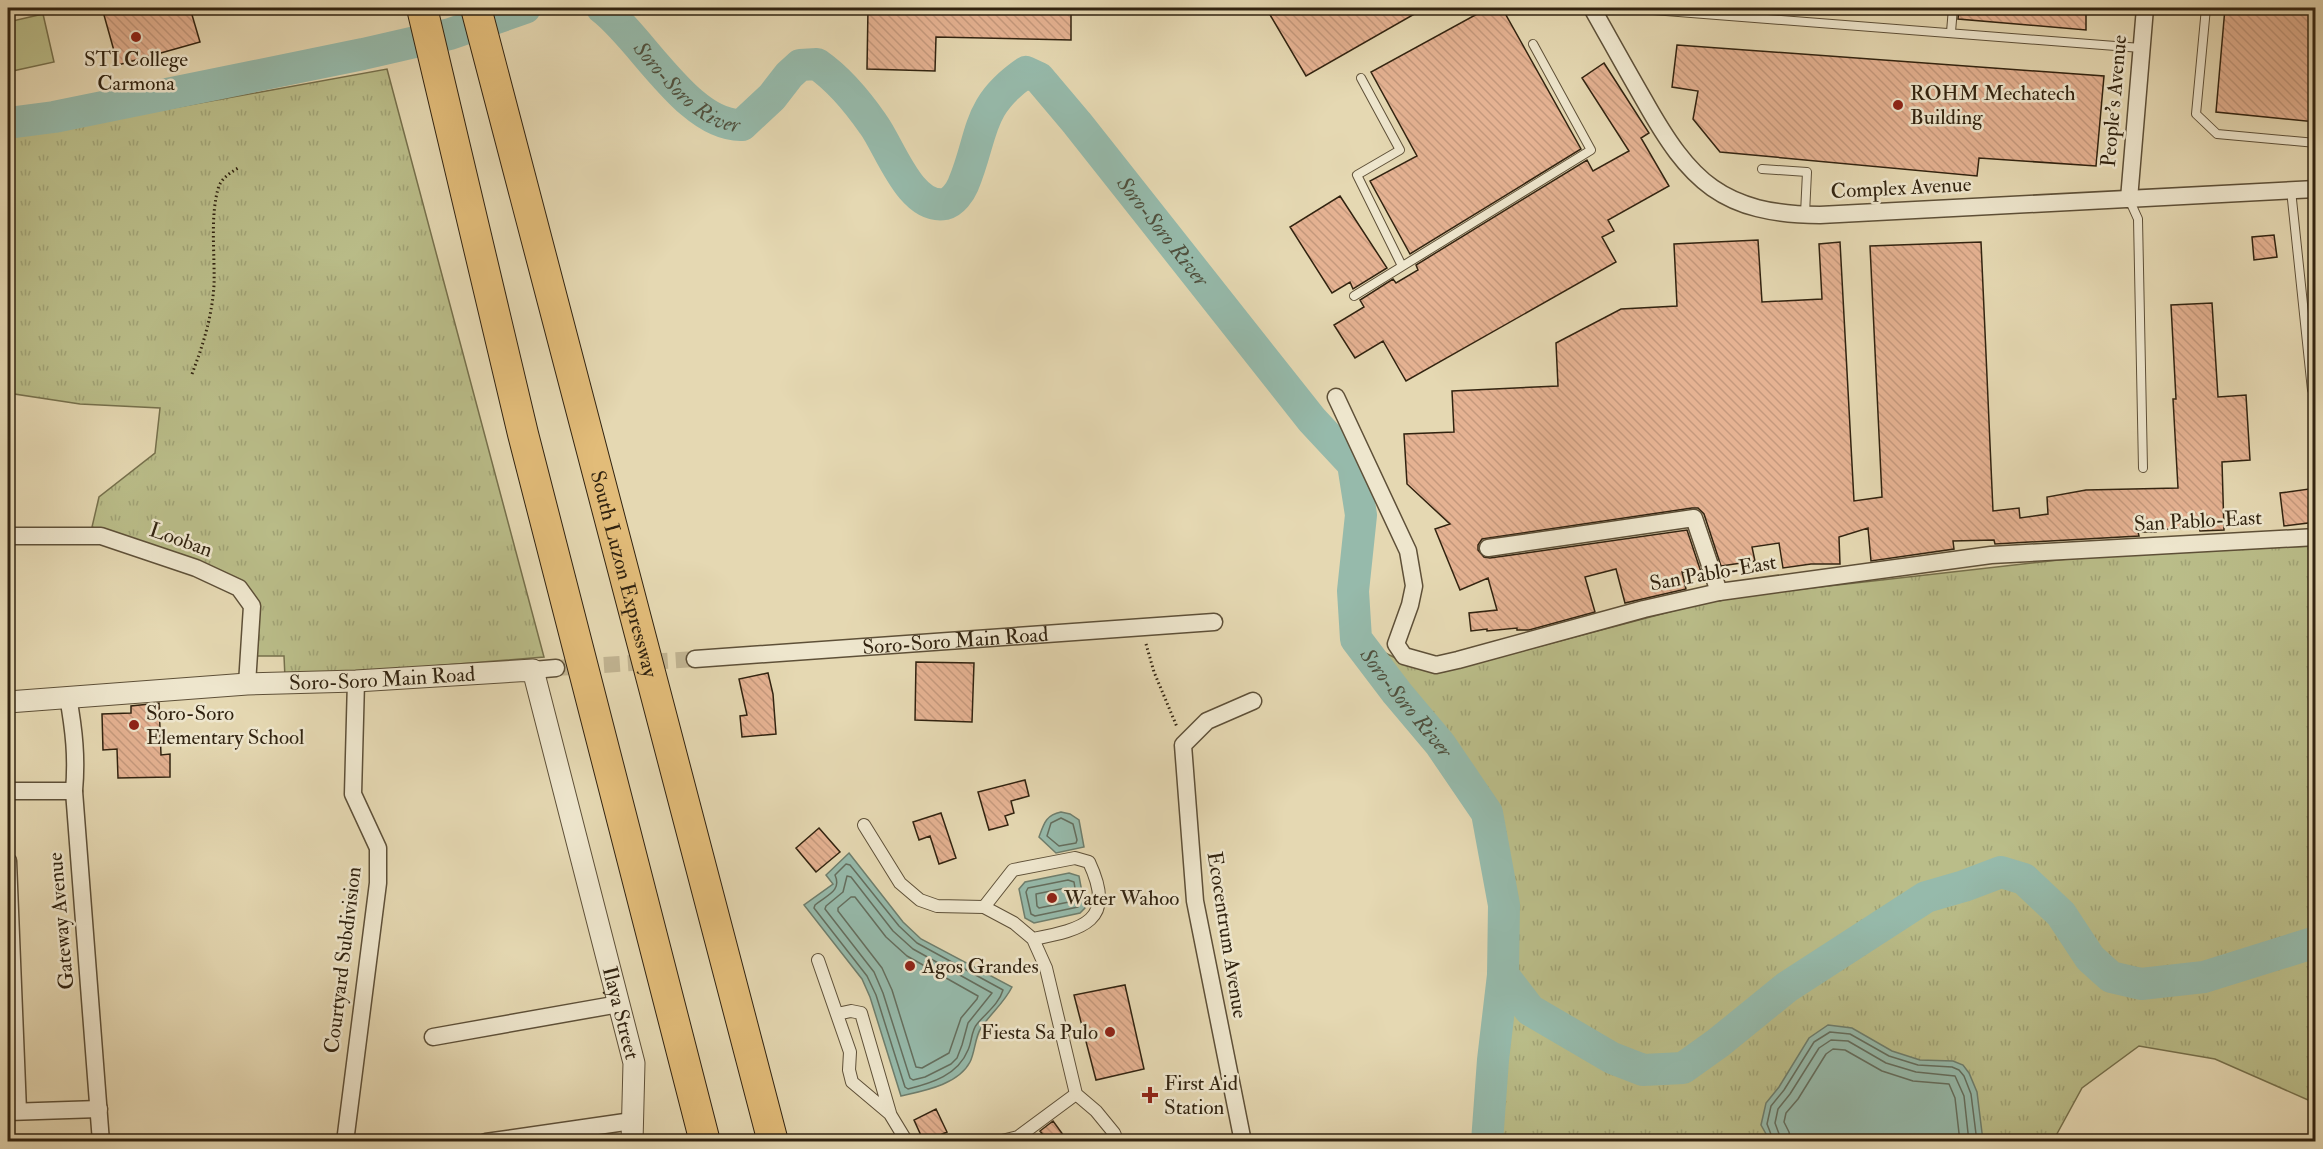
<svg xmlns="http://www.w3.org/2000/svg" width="2323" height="1149" font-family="'IM FELL Double Pica',serif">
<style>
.grass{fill:url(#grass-tufts);stroke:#76704c;stroke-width:1.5}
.garden{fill:#babd89;stroke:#76704c;stroke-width:1.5}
.water{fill:#96baab;stroke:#6e7e6d;stroke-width:1.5}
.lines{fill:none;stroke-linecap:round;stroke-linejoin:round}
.shore{stroke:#646e5e;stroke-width:1.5}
.river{stroke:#96baab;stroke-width:32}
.building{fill:url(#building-back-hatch);stroke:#312310;stroke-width:1.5}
.minor-tunnel{stroke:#c1b492;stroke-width:16;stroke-dasharray:16 8;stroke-linecap:butt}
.service-casing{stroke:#5e5038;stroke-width:10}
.pedestrian-casing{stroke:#5e5038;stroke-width:14}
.minor-casing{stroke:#5e5038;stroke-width:19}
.tertiary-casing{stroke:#5e5038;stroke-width:23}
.motorway-casing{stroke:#312310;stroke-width:32}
.path{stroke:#312310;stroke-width:3;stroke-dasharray:1.5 3;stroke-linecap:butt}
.service{stroke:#eee6cd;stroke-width:8}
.pedestrian{stroke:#eee6cd;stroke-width:12}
.minor{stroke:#eee6cd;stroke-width:16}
.tertiary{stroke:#eee6cd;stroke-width:21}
.motorway{stroke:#e2bc79;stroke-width:30}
.poi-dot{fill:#8f2418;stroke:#eee6cd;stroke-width:2}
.labels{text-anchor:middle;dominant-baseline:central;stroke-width:5;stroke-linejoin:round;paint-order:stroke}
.poi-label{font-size:21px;fill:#312310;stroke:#eee6cd;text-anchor:start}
.street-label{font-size:21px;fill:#312310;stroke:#eee6cd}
.water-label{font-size:22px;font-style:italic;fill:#4f503e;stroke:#eee6cd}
</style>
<defs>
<pattern id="grass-tufts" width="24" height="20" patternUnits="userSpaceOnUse" patternTransform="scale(1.5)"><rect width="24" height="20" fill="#babd89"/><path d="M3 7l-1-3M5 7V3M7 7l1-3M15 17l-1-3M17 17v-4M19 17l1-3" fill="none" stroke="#a0a275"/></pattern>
<pattern id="building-back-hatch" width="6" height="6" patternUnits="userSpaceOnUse" patternTransform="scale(1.5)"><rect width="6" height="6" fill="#e5b292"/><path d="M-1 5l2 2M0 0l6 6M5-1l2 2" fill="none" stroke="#c5997d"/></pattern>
</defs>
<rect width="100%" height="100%" fill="#e5d8b2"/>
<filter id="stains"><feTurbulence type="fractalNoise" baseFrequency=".00333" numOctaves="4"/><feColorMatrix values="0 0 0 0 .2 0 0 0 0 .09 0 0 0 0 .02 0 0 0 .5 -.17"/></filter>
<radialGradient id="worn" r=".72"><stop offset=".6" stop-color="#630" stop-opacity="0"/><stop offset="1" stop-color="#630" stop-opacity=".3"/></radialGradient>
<path class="grass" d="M387,69L544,657L285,678L284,656H253L254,603L172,555L92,527L99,497L155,453L160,408L80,404L8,393V138Z
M2315,546V1103L2215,1059L2139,1046L2082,1088L2053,1141H1487L1493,1060L1503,975L1504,905L1487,813L1440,744L1397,693L1356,639L1404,662L1443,672L1722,598L2121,553Z"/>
<path class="garden" d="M43,14L54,62L8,72V22Z"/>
<path class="water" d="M1061,812L1070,814L1079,820L1084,847L1056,853L1039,837C1044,823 1046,815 1061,812Z
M849,853L903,922L921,939L1012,987C1004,1003 991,1013 981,1028C975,1037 975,1052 970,1062C958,1085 923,1091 901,1096L870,997L862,979L804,905L833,884L826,875Z
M1069,873L1079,876L1085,908L1080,913L1034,923L1025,918L1019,889L1025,882Z
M1828,1025L1852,1028L1892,1051L1920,1060L1953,1061L1963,1065L1969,1073L1977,1092L1983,1141H1770L1761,1125L1766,1103L1779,1087L1809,1038Z"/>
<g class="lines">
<path class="shore" d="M1061,818L1073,824L1077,840L1076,843L1059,846L1047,836L1051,823Z
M846,864L850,865L899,926L917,943L1003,990C999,1004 986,1013 977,1024C971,1031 972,1042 968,1050C958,1075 932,1083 908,1089L905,1087L876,995L867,976L814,908L815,905C827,895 842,891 835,875Z
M847,876L851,877L893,931L913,949L992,993L968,1023L962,1045L957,1058L951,1064L925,1077L913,1080L910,1078L883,993L874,972L825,909L826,906L843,892Z
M1068,880L1074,882L1078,907L1035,916L1031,914L1026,892L1028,888Z
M1066,888L1068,890L1069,902L1039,908L1037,906L1036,894Z
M851,897H855L886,937L907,956L978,996L977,999L961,1018L949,1053L922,1068L916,1067L892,990L882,968L838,911V908Z
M1774,1142L1767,1124L1771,1106L1784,1090L1814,1042L1830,1032L1850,1034L1889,1056L1918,1065L1952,1067L1959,1070L1964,1076L1971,1094L1977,1142
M1782,1142L1775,1123L1778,1109L1790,1094L1819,1048L1831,1040L1848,1041L1886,1063L1916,1072L1955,1076L1964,1096L1969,1142
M1791,1142L1789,1132L1784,1122L1786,1113L1798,1099L1826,1054L1833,1049L1845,1050L1882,1071L1913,1081L1949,1084L1955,1098L1960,1142"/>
<g class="river">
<path id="s1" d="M602,8C642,38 689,127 742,125L772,97L789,75L800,65L817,64C840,80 857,101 873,124C890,147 910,210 945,204C953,202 960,192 963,185C984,135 975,107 1026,72L1039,78L1077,123L1312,420L1353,464L1361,515L1353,591L1356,639L1397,693L1440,744L1487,813L1504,905L1503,975L1493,1060L1487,1142"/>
<path d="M8,123L54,117L363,54L450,34L525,8"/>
<path d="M1503,975L1530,1010L1612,1058L1643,1070L1683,1068L1718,1043L1787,987L1926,897L1964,886L2001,872L2024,879L2061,914L2090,958L2111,977L2141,984L2204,977L2316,942"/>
</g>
</g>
<path class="building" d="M102,8H190L200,42L118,65Z
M868,8H1071V40L936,37L935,71L867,69Z
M1266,8H1425L1306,76Z
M1488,8H1502L1581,149L1410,254L1370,181L1417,156L1371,72Z
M1959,8H2086V30L1958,19Z
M2225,8H2316V122L2216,112Z
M1677,45L2104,76L2096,166L1979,158L1977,176L1720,152L1693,119L1698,91L1672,87Z
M1604,63L1649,133L1641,138L1669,186L1608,220L1614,231L1602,237L1616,262L1406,381L1383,341L1355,358L1334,325L1364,307L1360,300L1393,279L1396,283L1418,270L1416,265L1587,160L1593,171L1629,151L1582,78Z
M1340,196L1387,268L1353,289L1350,282L1332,293L1290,227Z
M2274,235L2277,257L2254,260L2252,237Z
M1758,240L1762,302L1822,299L1819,244L1840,242L1854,501L1882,497L1870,246L1981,242L1993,511L2019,508L2020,518L2048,514L2047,497L2086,490L2178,488L2173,399H2176L2171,305L2212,303L2218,397L2246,395L2250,460L2222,462L2224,530L2200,531L2199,527L2156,530V532H2138L2139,536L1995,544L1994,540L1953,541L1954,549L1871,561L1868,528L1839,537L1840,564H1811L1783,568L1779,543L1752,547L1755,561L1721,566L1704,514L1698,508H1692L1482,539L1478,545V550L1484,557L1490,558L1687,530L1701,572H1682L1686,589L1625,603L1616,569L1585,577L1595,612L1529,630H1517V628L1487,631V629L1471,631L1469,613L1497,610L1488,578L1460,590L1435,529L1450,524L1407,484L1404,434L1454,432L1452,391L1558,386L1556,343L1621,309L1677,306L1674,244Z
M2316,488V522L2284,526L2280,493Z
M916,662L974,663L972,722L915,720Z
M768,673L773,694L776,734L742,737L740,716L747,715L739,679Z
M159,703L161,755L170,754V777L118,778L117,749L103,750L102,714L131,713V706Z
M1025,780L1029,796L1011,801L1014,813L1005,816L1008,825L989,830L978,792Z
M941,813L956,858L939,864L930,836L919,840L913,822Z
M819,828L840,852L816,872L796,848Z
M1125,985L1144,1069L1096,1080L1074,995Z
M936,1109L947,1132L924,1142L914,1120Z
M1053,1121L1064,1136L1056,1142H1049L1040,1131Z"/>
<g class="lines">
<path class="minor-tunnel" d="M556,668L695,659"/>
<defs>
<path id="service" d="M1648,8L1653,10L2141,48
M2206,8L2196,114L2217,134L2316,143
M1951,32L1953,8
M1361,78L1400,150L1357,175L1402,266
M1762,169L1807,172L1805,214
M2291,190L2312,390
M2129,199L2138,219L2143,468
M1354,296L1591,150L1533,44"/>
<path id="pedestrian" d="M864,825L900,883L920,900L937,906L984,907L1014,923L1033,939L1046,968L1076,1094L1096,1111L1114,1133L1118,1142
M984,907L1013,870L1075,858L1089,862C1117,922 1083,929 1033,939
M818,960L850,1052L849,1070L852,1082L890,1114L907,1142
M837,1014L851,1011L861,1013L890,1113
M998,1142L1018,1137L1076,1094"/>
<g id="minor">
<path d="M1592,8C1609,38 1626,69 1644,100C1690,182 1722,214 1820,215L2316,189"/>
<path d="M2129,199L2145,8"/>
<path d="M1336,397L1408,551L1414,586L1410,605L1396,644L1404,656L1436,665L1458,660L1644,609L1719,592L1991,555L2316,537"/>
<path d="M8,536H101L196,568L239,588L252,606L247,684"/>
<path d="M1488,548L1694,518L1719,592"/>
<path id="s2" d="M695,659L1214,622"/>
<path d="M533,670L556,668"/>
<path d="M68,697C74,730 77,758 74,791L101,1142"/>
<path d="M8,791H74"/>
<path d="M8,861L18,1111"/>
<path d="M433,1037L619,1004"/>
<path d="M8,1112L99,1109"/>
<path d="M345,1142L378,883V848L353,794L356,681"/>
<path d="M486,1142L632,1121"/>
<path d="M1243,1142L1195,901L1183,745L1207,721L1253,701"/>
</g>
<g id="tertiary">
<path id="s3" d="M8,702L247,684L356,681L533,670L634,1063L632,1142"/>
</g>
<g id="motorway">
<path d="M422,8L523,434L705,1142"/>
<path id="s4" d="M476,8L773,1142"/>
</g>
</defs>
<use href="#service" class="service-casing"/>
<use href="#pedestrian" class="pedestrian-casing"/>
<use href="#minor" class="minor-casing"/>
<use href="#tertiary" class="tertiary-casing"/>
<use href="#motorway" class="motorway-casing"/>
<path class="path" d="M192,374C203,345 212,317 214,285C215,255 210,218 218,189C221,178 231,172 240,167
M1146,644L1154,672L1177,727"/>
<use href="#service" class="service"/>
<use href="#pedestrian" class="pedestrian"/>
<use href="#minor" class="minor"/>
<use href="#tertiary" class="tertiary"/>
<use href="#motorway" class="motorway"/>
</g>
<g class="poi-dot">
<circle cx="136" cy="37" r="6"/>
<circle cx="1898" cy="105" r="6"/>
<circle cx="134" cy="725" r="6"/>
<circle cx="1052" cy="898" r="6"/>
<circle cx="910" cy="966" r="6"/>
<circle cx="1110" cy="1032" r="6"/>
<path d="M1147 1086h6v6h6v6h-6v6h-6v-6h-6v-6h6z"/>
</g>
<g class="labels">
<g class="poi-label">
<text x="136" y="59" text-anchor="middle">STI College<tspan x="136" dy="24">Carmona</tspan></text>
<text x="1910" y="93">ROHM Mechatech<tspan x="1910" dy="24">Building</tspan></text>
<text x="146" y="713">Soro-Soro<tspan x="146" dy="24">Elementary School</tspan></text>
<text x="1064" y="898">Water Wahoo</text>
<text x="922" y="966">Agos Grandes</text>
<text x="1098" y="1032" text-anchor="end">Fiesta Sa Pulo</text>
<text x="1164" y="1083">First Aid<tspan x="1164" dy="24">Station</tspan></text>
</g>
<g class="street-label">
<text transform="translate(2114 101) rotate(-85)">People's Avenue</text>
<text transform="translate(1901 188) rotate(-3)">Complex Avenue</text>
<text transform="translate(2198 521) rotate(-3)">San Pablo-East</text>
<text transform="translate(181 540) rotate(20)">Looban</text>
<text transform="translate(1713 573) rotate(-10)">San Pablo-East</text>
<text stroke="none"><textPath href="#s4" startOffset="585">South Luzon Expressway</textPath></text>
<text stroke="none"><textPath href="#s2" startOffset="261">Soro-Soro Main Road</textPath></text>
<text stroke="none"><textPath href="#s3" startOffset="375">Soro-Soro Main Road</textPath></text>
<text transform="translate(61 921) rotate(-95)">Gateway Avenue</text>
<text transform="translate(1227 935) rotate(81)">Ecocentrum Avenue</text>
<text transform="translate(343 960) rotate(-83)">Courtyard Subdivision</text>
<text stroke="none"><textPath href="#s3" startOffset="880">Ilaya Street</textPath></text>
</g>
<g class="water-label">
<text stroke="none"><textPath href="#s1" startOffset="118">Soro-Soro River</textPath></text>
<text stroke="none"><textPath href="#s1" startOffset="855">Soro-Soro River</textPath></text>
<text stroke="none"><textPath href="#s1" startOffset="1413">Soro-Soro River</textPath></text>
</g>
</g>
<rect width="2323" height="1149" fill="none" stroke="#e5d8b2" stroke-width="30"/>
<rect x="9" y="9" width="2305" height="1131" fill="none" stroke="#312310" stroke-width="3"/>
<rect x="15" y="15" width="2293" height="1119" fill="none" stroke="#312310" stroke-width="1.5"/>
<rect width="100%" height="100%" filter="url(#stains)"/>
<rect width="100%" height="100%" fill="url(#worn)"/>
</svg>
